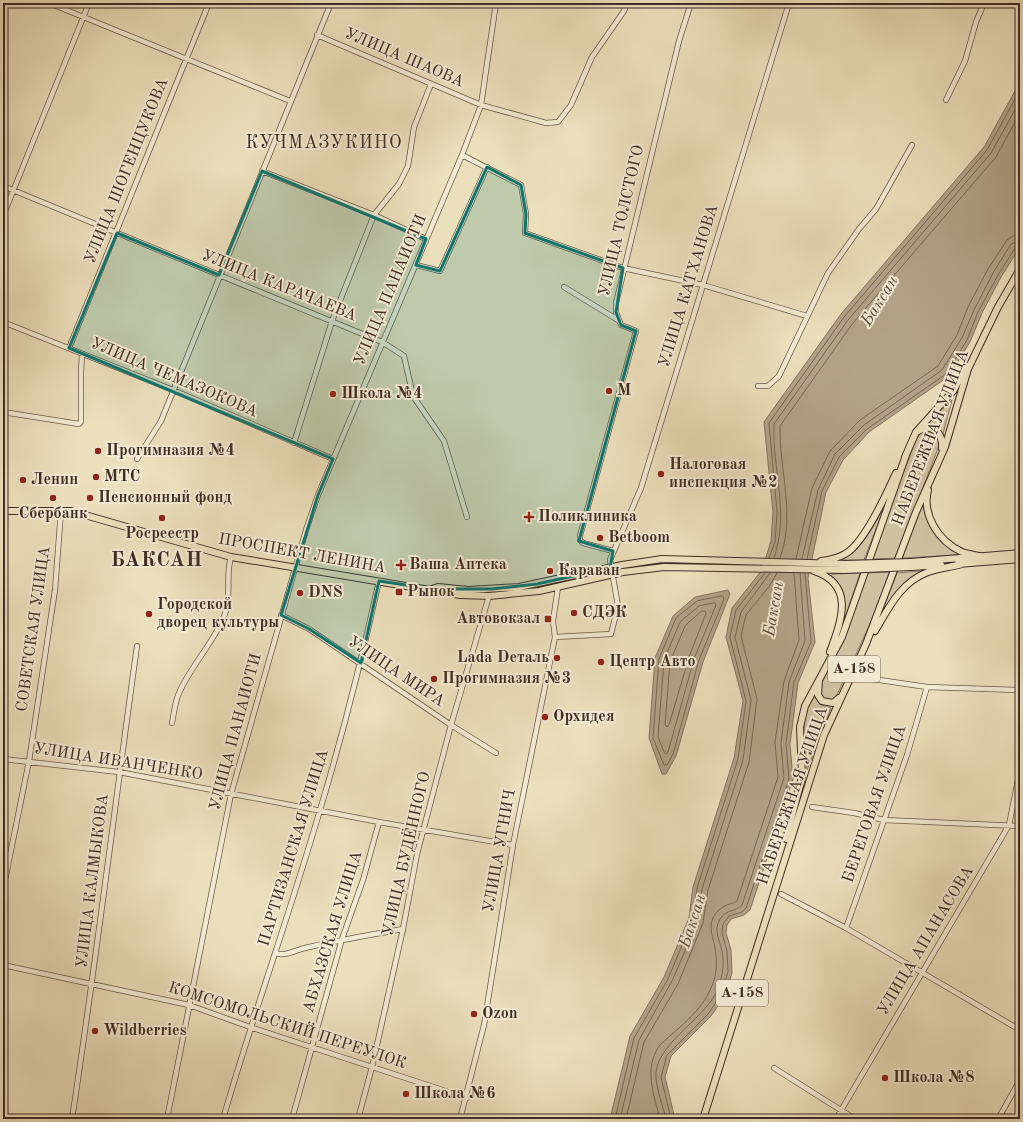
<svg xmlns="http://www.w3.org/2000/svg" width="1023" height="1122" font-family="'Old Standard TT',serif">
<style>
.green{fill:#cfc1a2;stroke:#887663}
.water{fill:#b2a288;stroke:#857360}
.lines{fill:none;stroke-linecap:round;stroke-linejoin:round}
.shore{stroke:#7a6756;stroke-width:1}
.minor-casing{stroke:#6c594a;stroke-width:6}
.major-casing{stroke:#412c24;stroke-width:8}
.minor{stroke:#f3ead3;stroke-width:4.5}
.major{stroke:#ecdfbc;stroke-width:6}
.major-bridge-casing{stroke:#412c24;stroke-width:8;stroke-linecap:butt}
.major-bridge{stroke:#ecdfbc;stroke-width:6}
.marked{fill:#0f766e;fill-opacity:0.2;stroke:#0f766e;stroke-width:3;stroke-linejoin:round}
.poi-dot{fill:#8f2418;stroke:#f3ead3;stroke-width:1.5}
.labels{text-anchor:middle;dominant-baseline:central;stroke-width:4;stroke-linejoin:round;paint-order:stroke}
.shield{fill:#f3ead3;stroke:#766558;stroke-width:1}
.shield-label{font-size:15px;font-weight:bold;fill:#412c24}
.street-label{font-size:16px;fill:#412c24;stroke:#f3ead3}
.poi-label{font-size:16px;font-weight:bold;fill:#412c24;stroke:#f3ead3;text-anchor:start}
.water-label{font-size:17px;font-style:italic;fill:#5d4a3d;stroke:#f3ead3}
.quarter-label{font-size:18px;letter-spacing:1px;fill:#412c24;stroke:#f3ead3}
.district-label{font-size:20px;font-weight:bold;letter-spacing:1px;fill:#412c24;stroke:#f3ead3}
</style>
<rect width="100%" height="100%" fill="#ecdfbc"/>
<filter id="stains"><feTurbulence type="fractalNoise" baseFrequency=".005" numOctaves="4"/><feColorMatrix values="0 0 0 0 .2 0 0 0 0 .09 0 0 0 0 .02 0 0 0 .5 -.17"/></filter>
<radialGradient id="worn" r=".72"><stop offset=".6" stop-color="#630" stop-opacity="0"/><stop offset="1" stop-color="#630" stop-opacity=".3"/></radialGradient>
<path class="green" d="M952,400L943,434L937,428L926,425Z
M925,431L936,434L940,443L896,558L870,559L916,440L920,434Z
M893,485L864,560H839L852,552Z
M922,502C927,526 938,540 958,553L957,555L902,558Z
M921,571V573C898,585 891,597 879,619L897,573Z
M892,572L876,611L836,697L832,701H827L819,695L820,686L842,643L865,573Z
M860,573L838,638L844,608L831,577L832,574Z
M814,696L821,705L831,708L807,770C806,746 798,717 814,696Z"/>
<path class="water" d="M1020,82V247L1001,277L982,313L970,342L949,376L869,432L843,460L826,492L808,578L815,642L798,683L790,744L793,779L750,910L744,915L731,919L727,925L726,933L731,950L732,973L725,996L711,1016L671,1056L665,1077L675,1119H610L630,1036L664,977L689,918L693,887L734,758L743,701L726,637L732,608L762,570L771,541L773,512L764,422L841,314L984,147Z
M728,590L730,594L703,662L676,756L666,774H662L649,738L655,658L673,616L695,597Z"/>
<g class="lines">
<path class="shore" d="M769,558L775,542L777,512L769,423L844,317L987,150L1020,90
M774,558C790,510 772,471 774,424L848,320L991,153L1020,101
M780,558C796,515 779,470 780,426L853,323L996,157L1020,113
M796,559L812,488L830,451L860,420L938,366L957,335L968,307L988,269L1007,240L1013,236L1020,235
M802,559L818,490L835,454L864,425L942,370L962,338L974,310L993,273L1011,244L1020,241
M807,559L822,491L839,457L867,429L946,374L967,340L978,312L998,275L1015,248L1020,246
M723,596L724,599L699,660L673,754L667,765H664L653,738L659,659L676,618L697,601Z
M715,603L716,605L694,659L668,752L665,754L658,737L664,660L680,622L699,606Z
M702,611H705L706,613L689,657L669,725L667,727L665,725L670,662L685,626Z
M615,1119L634,1038L668,979L693,919L697,888L738,759L746,701L730,637L736,610L765,573
M620,1119L639,1040L672,981L698,921L702,889L743,760L751,700L735,637L741,612L770,573
M626,1119L644,1042L678,984L703,923L708,890L749,762L757,699L741,636L746,615L770,585L777,573
M660,1119C654,1095 643,1068 660,1045C677,1029 702,1011 711,988C716,977 717,967 716,955C715,938 702,921 723,907C727,904 733,904 737,901L778,777L775,742L784,681L799,640L794,573
M666,1119C663,1106 657,1091 656,1078C653,1046 702,1021 716,993C722,981 725,965 722,951C720,941 713,930 720,919C727,909 735,912 742,905L784,778L781,743L789,682L805,641L800,573
M671,1119L661,1077L667,1055L708,1014L721,995L728,972L727,951L722,933L723,924L729,916L742,912L746,908L789,779L786,743L794,682L811,642L805,573"/>
<defs>
<path id="minor" d="M49,3L290,101
M317,35L481,105L546,123L558,122L571,105L592,57L624,11L627,3
M946,100L965,61L976,22L984,3
M462,155L521,185L526,214L525,233L623,268L703,285L807,316
M262,171L374,215L426,239
M3,186L382,342L404,356L413,396L444,441L467,517
M3,216L89,3
M416,265L440,271L487,167
M564,287L618,320
M3,322L173,390L333,459
M69,348L209,3
M758,386H768L779,376L828,273L859,229L876,209L912,145
M3,412L79,424L81,422V372L82,354
M294,443L332,321L374,215L399,184L408,166L414,127L431,84
M137,459L161,421L331,3
M613,551L583,543L580,540V536L636,331L621,325L616,312V303L679,41L691,3
M281,615L309,629L451,725L496,753
M555,637L611,634L618,606L610,560L641,488L789,3
M859,677L927,687L1020,690
M172,723C174,713 175,702 179,693C191,665 214,643 225,614C232,596 225,576 231,557
M3,759L119,772L379,822L513,845
M812,807L854,813L884,820L1020,826
M3,890L29,761L55,590L61,511
M781,894L846,928L1020,1030
M846,928L907,755L927,687
M275,953C285,957 295,950 305,948C337,940 370,935 403,929
M3,965L189,1005L250,1027L467,1098
M774,1068L855,1119
M3,1117L20,1119
M72,1119C96,962 115,804 137,646
M167,1119L231,794L306,530L318,495L462,155L481,105L496,3
M223,1119C253,1015 290,913 320,810C343,734 362,658 379,581
M292,1119L342,939L363,880L379,822
M358,1119L372,1067L403,929L417,854L451,725L489,596
M460,1119L484,1025L513,845L555,637L553,621L558,587
M836,1119L1009,825L1020,770
M998,1119L1020,1080"/>
<path id="major" d="M918,431C933,423 943,433 942,448
M905,457L916,432L954,390L966,366
M928,490C922,515 938,541 962,552C968,554 976,555 983,557
M3,511H71L231,557L460,595L489,596L539,591L623,572L664,567L845,570
M821,561C829,560 838,558 845,554C864,544 887,493 896,473
M911,562L1020,553
M958,564L1020,559
M911,567L941,565
M814,571C856,585 841,621 830,652
M432,589L438,587L468,590L519,587L622,565L662,559L846,564
M875,631C889,607 901,582 928,572C939,568 951,567 962,564
M819,681L818,695L822,701L833,703L839,698
M786,839L802,777L800,727L805,706L842,637L906,455
M703,1119L824,735L866,644L916,512L945,447L968,369L998,307L1020,269"/>
</defs>
<use href="#minor" class="minor-casing"/>
<use href="#major" class="major-casing"/>
<use href="#minor" class="minor"/>
<use href="#major" class="major"/>
<defs>
<path id="major-bridge" d="M846,564L911,562
M845,570L911,567"/>
</defs>
<use href="#major-bridge" class="major-bridge-casing"/>
<use href="#major-bridge" class="major-bridge"/>
</g>
<path class="marked" d="M487,167L521,185L526,214L525,233L623,268L616,312L621,325L636,331L579,541L613,551L610,568L537,584L491,589H432L379,581L361,663L309,629L281,615L318,495L333,459L69,348L117,233L219,275L262,171L426,239L416,265L440,271Z"/>
<g class="poi-dot">
<circle cx="609" cy="391" r="4"/>
<circle cx="333" cy="394" r="4"/>
<circle cx="98" cy="451" r="4"/>
<circle cx="661" cy="474" r="4"/>
<circle cx="96" cy="477" r="4"/>
<circle cx="23" cy="480" r="4"/>
<circle cx="53" cy="498" r="4"/>
<circle cx="90" cy="498" r="4"/>
<path d="M527 511h4v4h4v4h-4v4h-4v-4h-4v-4h4z"/>
<circle cx="162" cy="518" r="4"/>
<circle cx="600" cy="538" r="4"/>
<path d="M399 559h4v4h4v4h-4v4h-4v-4h-4v-4h4z"/>
<circle cx="550" cy="571" r="4"/>
<rect x="395" y="588" width="8" height="8" rx="2"/>
<circle cx="300" cy="593" r="4"/>
<circle cx="574" cy="613" r="4"/>
<circle cx="149" cy="614" r="4"/>
<rect x="544" y="615" width="8" height="8" rx="2"/>
<circle cx="557" cy="658" r="4"/>
<circle cx="601" cy="662" r="4"/>
<circle cx="434" cy="679" r="4"/>
<circle cx="545" cy="717" r="4"/>
<circle cx="474" cy="1014" r="4"/>
<circle cx="95" cy="1031" r="4"/>
<circle cx="885" cy="1078" r="4"/>
<circle cx="406" cy="1094" r="4"/>
</g>
<g class="labels">
<g class="shield">
<rect x="828" y="656" width="52" height="26" rx="3"/>
<rect x="716" y="980" width="52" height="26" rx="3"/>
</g>
<g class="shield-label">
<text x="854" y="669">А-158</text>
<text x="742" y="993">А-158</text>
</g>
<g class="street-label">
<text transform="translate(404 58) rotate(23)">УЛИЦА ШАОВА</text>
<text transform="translate(127 171) rotate(-68)">УЛИЦА ШОГЕНЦУКОВА</text>
<text transform="translate(622 221) rotate(-77)">УЛИЦА ТОЛСТОГО</text>
<text transform="translate(279 286) rotate(22)">УЛИЦА КАРАЧАЕВА</text>
<text transform="translate(689 286) rotate(-73)">УЛИЦА КАТХАНОВА</text>
<text transform="translate(391 290) rotate(-67)">УЛИЦА ПАНАИОТИ</text>
<text transform="translate(174 378) rotate(23)">УЛИЦА ЧЕМАЗОКОВА</text>
<text transform="translate(931 438) rotate(-69)">НАБЕРЕЖНАЯ УЛИЦА</text>
<text transform="translate(302 554) rotate(10)">ПРОСПЕКТ ЛЕНИНА</text>
<text transform="translate(34 629) rotate(-82)">СОВЕТСКАЯ УЛИЦА</text>
<text transform="translate(396 672) rotate(34)">УЛИЦА МИРА</text>
<text transform="translate(236 732) rotate(-75)">УЛИЦА ПАНАИОТИ</text>
<text transform="translate(118 762) rotate(9)">УЛИЦА ИВАНЧЕНКО</text>
<text transform="translate(793 796) rotate(-71)">НАБЕРЕЖНАЯ УЛИЦА</text>
<text transform="translate(875 804) rotate(-71)">БЕРЕГОВАЯ УЛИЦА</text>
<text transform="translate(294 848) rotate(-73)">ПАРТИЗАНСКАЯ УЛИЦА</text>
<text transform="translate(500 851) rotate(-80)">УЛИЦА УГНИЧ</text>
<text transform="translate(407 854) rotate(-77)">УЛИЦА БУДЁННОГО</text>
<text transform="translate(93 881) rotate(-83)">УЛИЦА КАЛМЫКОВА</text>
<text transform="translate(333 932) rotate(-73)">АБХАЗСКАЯ УЛИЦА</text>
<text transform="translate(926 941) rotate(-59)">УЛИЦА АПАНАСОВА</text>
<text transform="translate(287 1026) rotate(18)">КОМСОМОЛЬСКИЙ ПЕРЕУЛОК</text>
</g>
<g class="poi-label">
<text x="617" y="391">М</text>
<text x="341" y="394">Школа №4</text>
<text x="106" y="451">Прогимназия №4</text>
<text x="669" y="465">Налоговая<tspan x="669" dy="18">инспекция №2</tspan></text>
<text x="104" y="477">МТС</text>
<text x="31" y="480">Ленин</text>
<text x="98" y="498">Пенсионный фонд</text>
<text x="53" y="514" text-anchor="middle">Сбербанк</text>
<text x="538" y="517">Поликлиника</text>
<text x="162" y="534" text-anchor="middle">Росреестр</text>
<text x="608" y="538">Betboom</text>
<text x="409" y="565">Ваша Аптека</text>
<text x="558" y="571">Караван</text>
<text x="407" y="592">Рынок</text>
<text x="308" y="593">DNS</text>
<text x="157" y="605">Городской<tspan x="157" dy="18">дворец культуры</tspan></text>
<text x="582" y="613">СДЭК</text>
<text x="540" y="619" text-anchor="end">Автовокзал</text>
<text x="549" y="658" text-anchor="end">Lada Dеталь</text>
<text x="609" y="662">Центр Авто</text>
<text x="442" y="679">Прогимназия №3</text>
<text x="553" y="717">Орхидея</text>
<text x="482" y="1014">Ozon</text>
<text x="103" y="1031">Wildberries</text>
<text x="893" y="1078">Школа №8</text>
<text x="414" y="1094">Школа №6</text>
</g>
<g class="water-label">
<text transform="translate(880 301) rotate(-58)">Баксан</text>
<text transform="translate(774 609) rotate(-80)">Баксан</text>
<text transform="translate(693 921) rotate(-72)">Баксан</text>
</g>
<g class="quarter-label">
<text x="324" y="143">КУЧМАЗУКИНО</text>
</g>
<g class="district-label">
<text x="157" y="561">БАКСАН</text>
</g>
</g>
<rect width="1023" height="1122" fill="none" stroke="#ecdfbc" stroke-width="16"/>
<rect x="4" y="4" width="1015" height="1114" fill="none" stroke="#412c24" stroke-width="2"/>
<rect x="8" y="8" width="1007" height="1106" fill="none" stroke="#412c24"/>
<rect width="100%" height="100%" filter="url(#stains)"/>
<rect width="100%" height="100%" fill="url(#worn)"/>
</svg>
